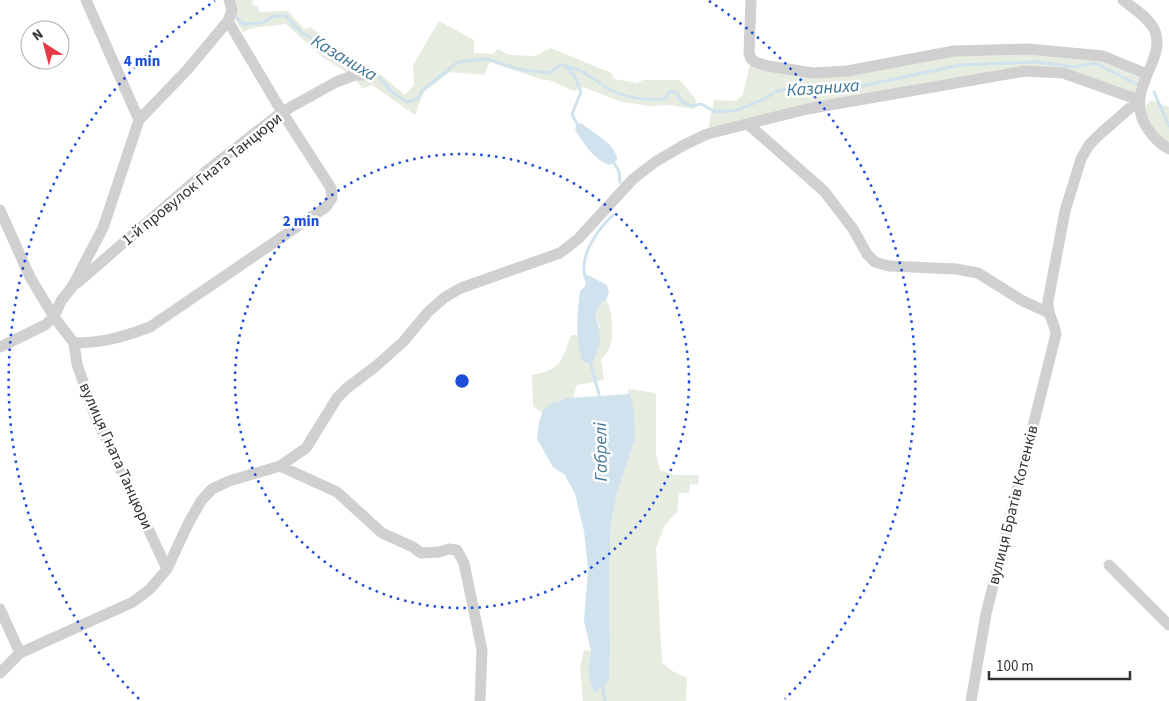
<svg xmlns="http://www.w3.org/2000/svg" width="1169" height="701" font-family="'Source Sans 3',sans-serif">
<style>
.green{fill:#e6ecdf}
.water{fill:#cfe2ee}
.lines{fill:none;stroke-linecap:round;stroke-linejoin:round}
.stream{stroke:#cfe2ee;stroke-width:3}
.street{stroke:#d0d0d0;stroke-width:11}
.ring{fill:none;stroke:#1d4ed8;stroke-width:2.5;stroke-dasharray:2.5 5}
.labels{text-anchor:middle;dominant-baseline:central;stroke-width:5;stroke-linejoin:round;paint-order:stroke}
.street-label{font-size:16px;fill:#333;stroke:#fff}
.water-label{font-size:18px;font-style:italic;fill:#3f7597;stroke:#fff}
.centre{fill:#1d4ed8;stroke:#fff;stroke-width:2.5}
.ring-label{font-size:15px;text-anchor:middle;font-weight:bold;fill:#1d4ed8;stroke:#fff;stroke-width:5;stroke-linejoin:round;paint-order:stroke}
</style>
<rect width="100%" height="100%" fill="#fff"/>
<path class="green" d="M229,0H253L252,4L259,7V12L288,11L304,29L311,27L335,48L374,69L405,95L414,85L413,65L439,21L474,40V53L493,54L498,49L509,55L535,56L551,48L611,73L614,79L637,83L643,80H680L696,100L694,109L671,105L651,106L622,102L583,87L574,91L549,80H543L490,62L484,75L450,72L424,92L415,115L372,85L362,88L353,76L322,57L286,24L252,28L243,32L231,13Z
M954,51L1103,56L1147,74L1139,100L1063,73L1025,71L707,134L714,100L736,101L743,94L751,59L813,73Z
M1151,100L1169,107V149L1139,113Z
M606,300C613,308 614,341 609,349C608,353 604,356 601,359L604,380L577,385L573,398C562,399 547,403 542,413L533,406L532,375C562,369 561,362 571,335H578V345L600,327L595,314L602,302Z
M628,389L656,393V454L660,470L675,475H699L698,485L690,484L689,493H679L677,512L665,525L656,548L662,663L674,672L687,678L686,701H583L580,668L584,650L591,651L588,672L594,692L609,681L610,651L609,576L611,523L617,493L635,439Z"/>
<path class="water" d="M581,123C591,132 618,145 617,160L610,165C594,160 583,143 575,129L577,125Z
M584,273L607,285L609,292L606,300L602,302L595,314C602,334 602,345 591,364L582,361C575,338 577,315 580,291C587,286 587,284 583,276Z
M630,394L634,411L635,439L617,493L611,523L609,576L610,651L609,681L594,693L588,672L591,651L584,621L588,569L584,531L575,494L565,475L553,467L537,439L539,421L544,409L552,403L568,398Z"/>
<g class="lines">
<path class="stream" d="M235,12L236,17L243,24L260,23L266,21L271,17L285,15L302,33L327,47L360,71
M567,67L575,77L581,92L572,114L579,128
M369,72H374L392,92L407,102L417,99L423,90L458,62L487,59L518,69L549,73L560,65C586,68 595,83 615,92C631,99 648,100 665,99L670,91L677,93L682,102L692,106L701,104L716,112L737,110L762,100L777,91L788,89L803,91L824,84L843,90L960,65L1037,62L1075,67L1095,63L1138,85
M1154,92L1169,126
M612,159L619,172L620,182
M585,276C579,255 599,228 613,215
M590,361L600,398
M602,682L605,701"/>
<path class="street" d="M86,0L139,120
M751,0L749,53L751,59L758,63L768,66L813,73L847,71L954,51L1028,49L1103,56L1147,74
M1123,0C1134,9 1148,17 1154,29C1169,60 1122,89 1147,128C1153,137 1160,144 1169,149
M749,125L824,191L853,229L867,254L875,262L889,266L956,269L978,273L1021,300L1047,312
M0,210L30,277L54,317L74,343L77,364L93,411L167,569
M77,283L209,169L282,112L336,82L355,75H368
M74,343C103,343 123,337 150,327L326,207L332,198L331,188L282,112L228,21
M0,347L45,325L54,317L61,301L72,287L103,228L139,120L187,70L228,21L232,10L229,0
M280,466L337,492L382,533L413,547L421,553L439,552L449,549L457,550L464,563L482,650L480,701
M1109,565L1169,625
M0,609L20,653
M0,673L20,653L133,602L150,589L167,569L188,524L201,501L212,489L229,481L280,466L306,448L337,398L347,388L376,366L403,342L428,312L445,297L461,288L560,253L578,239L633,179L655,162L684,145L707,134L807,109L1025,71L1063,73L1139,100
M971,701L986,614L1056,334C1054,321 1047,315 1048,301L1065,211L1081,159L1089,145L1100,134L1139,100"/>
</g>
<g class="ring">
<circle cx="462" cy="381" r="227"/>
<path d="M139 699A453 453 0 0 1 215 1M709 1A453 453 0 0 1 785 699"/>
</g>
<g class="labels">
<g class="street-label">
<text transform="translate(202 179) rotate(-39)">1-й провулок Гната Танцюри</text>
<text transform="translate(116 456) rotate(66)">вулиця Гната Танцюри</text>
<text transform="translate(1013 505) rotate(-76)">вулиця Братів Котенків</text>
</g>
<g class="water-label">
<text transform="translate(344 58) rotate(31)">Казаниха</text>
<text transform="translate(823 88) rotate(-4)">Казаниха</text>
<text transform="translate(601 452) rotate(-91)">Габрелі</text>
</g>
</g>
<circle cx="462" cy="381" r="8" class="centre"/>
<g class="ring-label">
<text x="142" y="66">4 min</text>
<text x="301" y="226">2 min</text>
</g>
<g transform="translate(45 45) rotate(324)"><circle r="24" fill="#ffffff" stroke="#adadad"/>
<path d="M0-4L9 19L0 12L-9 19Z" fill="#e63946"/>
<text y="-8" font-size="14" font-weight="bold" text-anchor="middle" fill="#333333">N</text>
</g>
<path d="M989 671v8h141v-8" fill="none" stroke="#333333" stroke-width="2.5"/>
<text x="996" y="671" font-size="15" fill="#333333" stroke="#ffffff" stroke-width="4" paint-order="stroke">100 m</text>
</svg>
